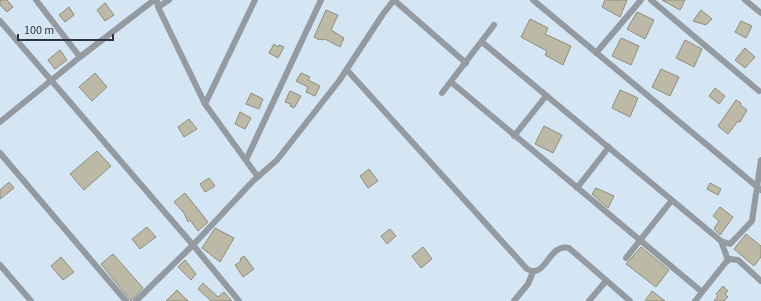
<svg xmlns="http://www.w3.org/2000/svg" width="761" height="301" font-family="'Source Sans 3',sans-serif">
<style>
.building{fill:#bcb9a6;stroke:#908d7b}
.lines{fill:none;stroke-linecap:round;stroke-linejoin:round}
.street{stroke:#939aa0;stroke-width:6}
</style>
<rect width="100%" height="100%" fill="#d4e5f3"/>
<path class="building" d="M0,0H7L13,7L7,12L0,5Z
M605,0H627L620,17L602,7Z
M662,0H685L680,10Z
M105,3L114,15L105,21L97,10Z
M69,7L74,15L65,22L59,15Z
M326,10L338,15L331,30L344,38L340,47L325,39L324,40L321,39L320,40L314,37Z
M701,10L712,19L706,25L693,21Z
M637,12L654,20L645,39L627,29Z
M530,19L548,28L545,34L571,46L563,65L545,55L547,51L521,37Z
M741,21L752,26L746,38L735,32Z
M621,38L639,46L631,65L612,56Z
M685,40L702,49L694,67L676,58Z
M274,44L278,47L279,45L284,47L278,58L269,53Z
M745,48L755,57L745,68L735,60Z
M60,50L67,60L55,69L48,60Z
M661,69L679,77L670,96L652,87Z
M95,73L107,87L92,101L79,87Z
M301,73L310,77L308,80L320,86L315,96L306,92L308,87L296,81Z
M715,88L725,96L719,104L709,96Z
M620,90L638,98L630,117L612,108Z
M290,91L301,96L294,108L290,106L291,104L285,102Z
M251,93L263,99L259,109L246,104Z
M736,100L741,103L740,105L747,110L740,122L738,121L728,134L718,126Z
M240,112L251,118L245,129L235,124Z
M189,119L197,129L184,137L178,127Z
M544,126L562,135L553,153L535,144Z
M97,151L111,166L84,190L70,174Z
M369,169L378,181L368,188L360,176Z
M209,178L215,186L205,192L200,184Z
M9,182L14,188L0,199V190Z
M710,183L721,189L718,195L707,189Z
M596,188L614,196L608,208L592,194Z
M185,193L208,222L198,231L190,220L188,222L184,213L174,202Z
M720,207L733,217L720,235L714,229L719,221L713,216Z
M147,227L156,237L140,249L132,239Z
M215,228L234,238L220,262L202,248Z
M390,229L396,236L387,244L381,236Z
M746,234L761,246V257L754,266L734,249Z
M423,247L432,259L421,268L412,256Z
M641,247L669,270L656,287L626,264Z
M113,254L143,288L131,301L101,264Z
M244,256L254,269L243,277L235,265L241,261L240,259Z
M61,257L74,272L63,280L51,266Z
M185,260L196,274L191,280L178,267Z
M203,283L218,297L224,292L232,301H211L198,289Z
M723,286L728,291L725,294L728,297L724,301H714L718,296L716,294Z
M177,290L188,301H166Z
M652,291L665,301H645Z"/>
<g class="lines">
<path class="street" d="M36,0L80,57
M157,0L158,7L205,104L258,177
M533,0L761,190
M651,0L759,91
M745,0L761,13
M158,7L169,0
M0,21L193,245L239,301
M482,42L721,241
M596,53L641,0
M347,70L527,269C546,280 548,243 569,248L630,301
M451,82L702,292
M442,93L494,25
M205,104L255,0
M0,122L80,57L154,0
M514,136L546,96
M0,153L126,301
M246,160L321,0
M577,188L609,147
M626,258L672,200
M728,260L721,241L730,244L752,221L761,160
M0,265L31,301
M136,301L193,245L253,181L277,160L339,81L383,14L394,0L466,63
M514,301L528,284L533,272
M589,301L606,281
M695,301L726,262L730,259L738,260L761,281"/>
</g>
<path d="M18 34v6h95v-6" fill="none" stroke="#2e343a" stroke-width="2"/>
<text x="24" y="34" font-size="12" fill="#2e343a" stroke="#d4e5f3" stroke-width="3" paint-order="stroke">100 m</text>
</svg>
